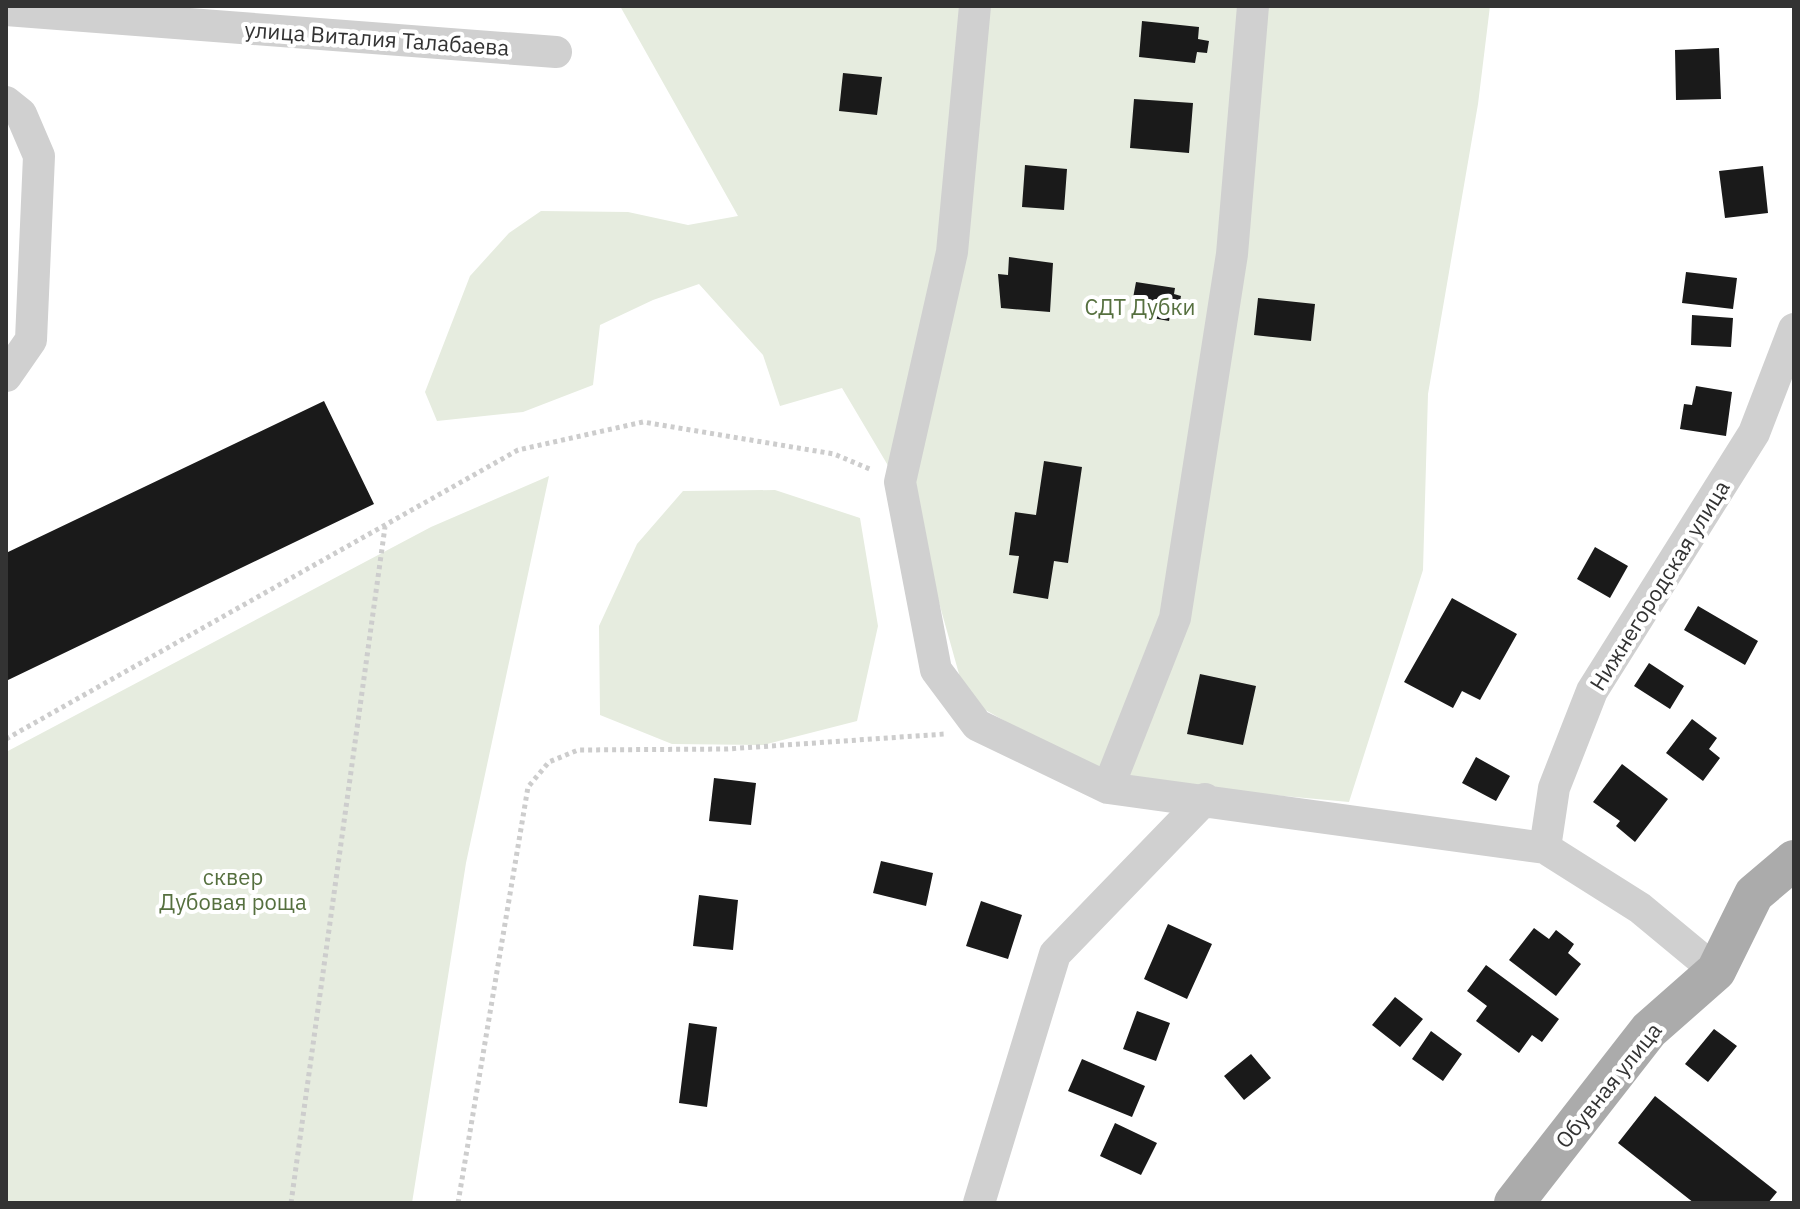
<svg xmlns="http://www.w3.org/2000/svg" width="1800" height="1209" font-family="'IBM Plex Sans',sans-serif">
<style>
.green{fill:#e6ecdf}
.building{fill:#1a1a1a}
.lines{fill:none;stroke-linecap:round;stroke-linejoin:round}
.path{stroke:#cdcdcd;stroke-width:5;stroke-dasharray:4 4;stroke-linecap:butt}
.minor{stroke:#d0d0d0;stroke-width:32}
.major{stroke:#ababab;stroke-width:40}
.labels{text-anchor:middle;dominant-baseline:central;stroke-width:8;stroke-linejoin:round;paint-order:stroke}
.street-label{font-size:22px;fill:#333;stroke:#fff}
.park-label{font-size:22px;fill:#56703f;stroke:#fff}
</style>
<rect width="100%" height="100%" fill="#fff"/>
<path class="green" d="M620,6H1490L1478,104L1428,394L1423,570L1349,802L1130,782L1102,776L966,699L912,506L842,388L780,406L763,355L699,284L653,300L600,325L593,385L523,412L437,421L425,392L470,276L509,233L541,211L628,212L688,225L738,216Z
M549,476L466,863L412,1203H6V752L431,527Z
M775,490L860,518L878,626L857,721L763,745L672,744L600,715L599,626L637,544L683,491Z"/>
<path class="building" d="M1142,21L1199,27L1198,39L1209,41L1207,53L1197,52L1195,63L1139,57Z
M1719,48L1721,99L1676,100L1675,50Z
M843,73L882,77L877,115L839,111Z
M1134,99L1193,103L1189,153L1130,148Z
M1025,165L1067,169L1064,210L1022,207Z
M1763,166L1768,213L1725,218L1719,171Z
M1009,257L1053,263L1050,312L1001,308L998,274L1008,275Z
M1686,272L1737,278L1733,309L1682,303Z
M1136,282L1175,288L1174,294L1181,296L1178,312L1171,311L1169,321L1130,314Z
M1258,298L1315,304L1311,341L1254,335Z
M1692,315L1733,318L1731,347L1691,345Z
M1696,386L1732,392L1726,436L1680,429L1684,404L1692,405Z
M324,401L374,504L6,681V553Z
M1044,461L1082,467L1068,563L1054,561L1048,599L1013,593L1019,556L1009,555L1015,512L1036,515Z
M1595,547L1628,566L1610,598L1577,579Z
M1452,598L1517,634L1480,700L1462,691L1453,708L1404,682Z
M1698,606L1758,641L1745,665L1684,630Z
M1649,663L1684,686L1670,709L1634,686Z
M1200,674L1256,686L1243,745L1187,734Z
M1692,719L1717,738L1709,749L1720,758L1703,781L1666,753Z
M1476,757L1510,776L1496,801L1462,783Z
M1622,764L1668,799L1635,842L1616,826L1620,821L1593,802Z
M714,778L756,783L751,825L709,821Z
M881,861L933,873L926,906L873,893Z
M699,895L738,900L733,950L693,946Z
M981,901L1022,915L1008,959L966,946Z
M1168,924L1212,944L1187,999L1144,979Z
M1534,928L1549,939L1556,930L1574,944L1568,953L1581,964L1556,996L1509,960Z
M1486,965L1559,1019L1542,1042L1532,1035L1519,1053L1476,1021L1487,1006L1467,991Z
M1395,997L1423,1019L1400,1047L1372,1025Z
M1137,1011L1170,1023L1156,1061L1123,1049Z
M689,1023L717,1027L707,1107L679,1103Z
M1714,1029L1737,1046L1708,1082L1685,1064Z
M1431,1031L1462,1054L1443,1081L1412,1059Z
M1251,1054L1271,1078L1244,1100L1224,1076Z
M1082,1059L1145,1086L1132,1117L1068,1091Z
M1655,1096L1777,1192L1768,1203H1694L1618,1143Z
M1115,1123L1157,1143L1141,1175L1100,1156Z"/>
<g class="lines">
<path class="path" d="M6,739L518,450L643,422L834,454L872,470
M291,1203L385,527
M458,1203L528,787L549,762L578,750L727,749L945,734"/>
<path class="minor" d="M975,6L952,252L900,482L936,670L977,725L1108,788L1545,848
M6,10L556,52
M6,102L21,114L39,156L31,340L6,376
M1108,788L1175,618L1232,254L1253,6
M1716,971L1640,908L1545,848L1554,788L1592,691L1754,433L1794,329
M979,1203L1055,954L1205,799"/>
<path class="major" d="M1514,1203L1649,1030L1716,971L1754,894L1794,860"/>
</g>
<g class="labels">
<g class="street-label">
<text transform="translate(377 38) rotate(4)">улица Виталия Талабаева</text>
<text transform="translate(1659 585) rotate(-58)">Нижнегородская улица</text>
<text transform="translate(1608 1085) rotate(-51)">Обувная улица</text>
</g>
<g class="park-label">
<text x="1140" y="306">СДТ Дубки</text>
<text x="233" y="876">сквер<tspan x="233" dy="25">Дубовая роща</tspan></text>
</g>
</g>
<rect width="1800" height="1209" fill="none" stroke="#333333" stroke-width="16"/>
</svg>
